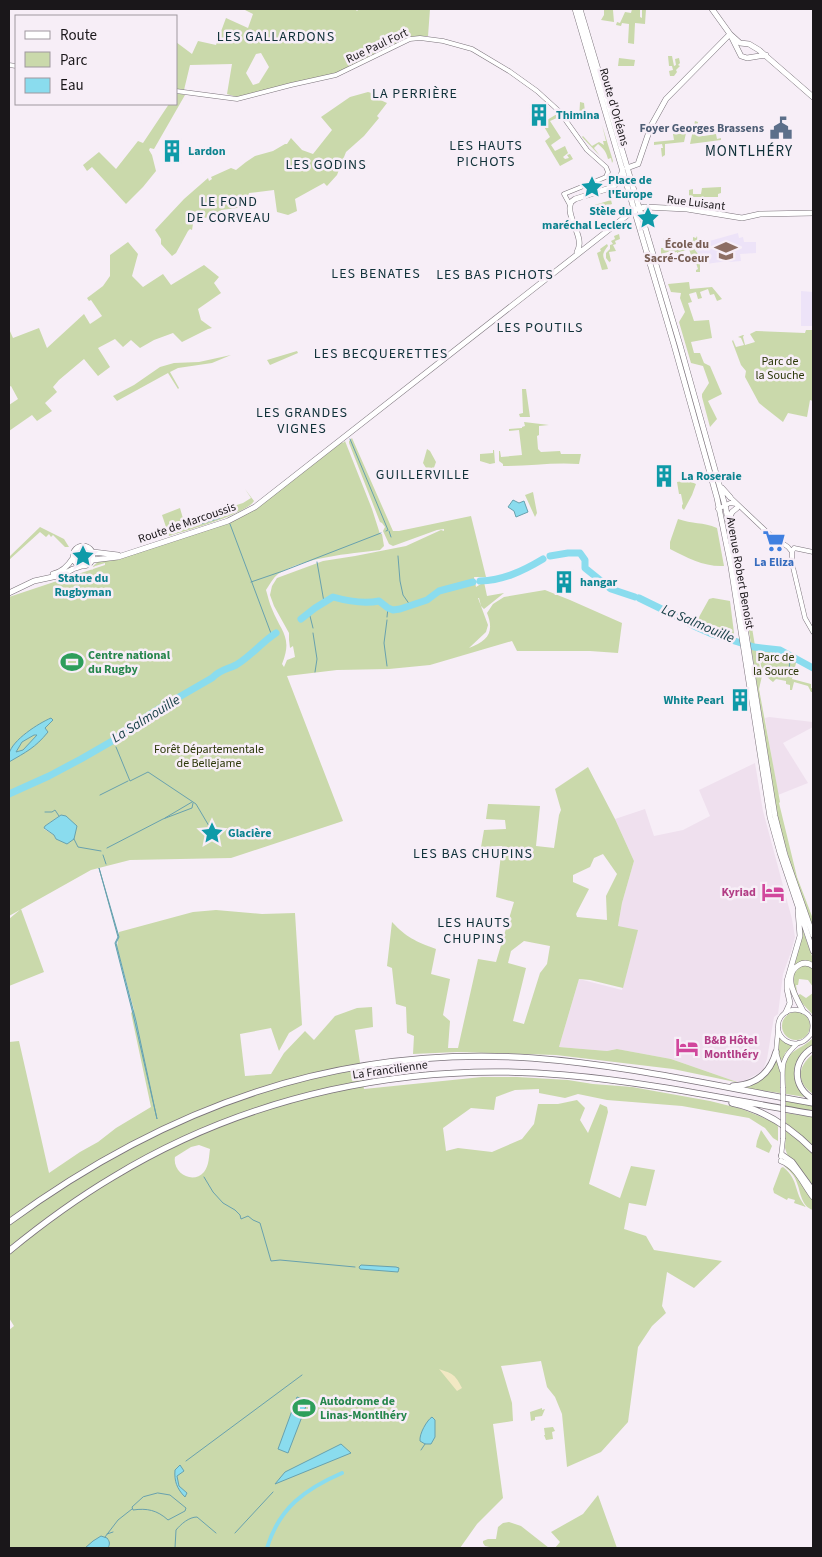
<svg xmlns="http://www.w3.org/2000/svg" width="822" height="1557" font-family="'Source Sans 3',sans-serif">
<style>
.built{fill:#efe0ee}
.education{fill:#ede3f8}
.green{fill:#cad9ab;fill-rule:evenodd}
.sand{fill:#f2e8c3}
.water{fill:#8adcee;stroke:#68a1ae;fill-rule:evenodd}
.lines{fill:none;stroke-linecap:round;stroke-linejoin:round}
.stream{stroke:#68a1ae;stroke-width:1}
.canal{stroke:#8adcee;stroke-width:4}
.river{stroke:#8adcee;stroke-width:7}
.minor-casing{stroke:#7a727a;stroke-width:5}
.major-casing{stroke:#7a727a;stroke-width:6}
.highway-casing{stroke:#7a727a;stroke-width:7}
.minor{stroke:#fff;stroke-width:4}
.major{stroke:#fff;stroke-width:5}
.highway{stroke:#fff;stroke-width:5.5}
.minor-bridge-casing{stroke:#7a727a;stroke-width:5;stroke-linecap:butt}
.minor-bridge{stroke:#fff;stroke-width:4}
.labels{text-anchor:middle;dominant-baseline:central;stroke-width:5;stroke-linejoin:round;paint-order:stroke}
.street-label{font-size:12px;fill:#1a171a;stroke:#f7eef7}
.culture-label{font-size:12px;font-weight:bold;fill:#0d838f;stroke:#f7eef7;text-anchor:start}
.service-label{font-size:12px;font-weight:bold;fill:#4e5e75;stroke:#f7eef7;text-anchor:end}
.education-label{font-size:12px;font-weight:bold;fill:#785e54;stroke:#f7eef7;text-anchor:end}
.park-label{font-size:12px;fill:#2b3708;stroke:#f7eef7}
.shop-label{font-size:12px;font-weight:bold;fill:#366cbe;stroke:#f7eef7}
.leisure-label{font-size:12px;font-weight:bold;fill:#27864d;stroke:#f7eef7;text-anchor:start}
.hotel-label{font-size:12px;font-weight:bold;fill:#b23c85;stroke:#f7eef7;text-anchor:end}
.neighbourhood-label{font-size:14px;letter-spacing:1px;fill:#103139;stroke:#f7eef7}
.water-label{font-size:14px;font-style:italic;fill:#1a4149;stroke:#f7eef7}
.quarter-label{font-size:15px;letter-spacing:1px;fill:#103139;stroke:#f7eef7}
</style>
<rect width="100%" height="100%" fill="#f7eef7"/>
<path class="built" d="M769,717L813,722V727L783,743L808,783L778,795L765,718Z
M755,763L763,811L792,919L795,937L791,952L783,974L778,1014L774,1017L767,1059L763,1070L759,1073L740,1083L671,1059L617,1049L607,1051L559,1047L579,979L622,990L633,949L618,926L622,903L634,861L615,819L645,809L654,836L683,830L710,816L699,790Z"/>
<path class="education" d="M738,233L739,238L743,237L744,242H756V253L740,254L741,261L729,262L728,261L706,264L691,245L699,244Z
M801,291L813,292V326H801Z"/>
<path class="green" d="M243,9H355L357,11L359,9H430L428,36H420L401,41L336,74L237,97L227,94L232,64L190,65L184,90L176,89V42L192,54L198,41L216,45L226,18L248,28L253,14ZM261,53L269,67L259,83L253,85L246,73L256,54Z
M604,9L613,10L614,22L601,20L604,15Z
M632,9H640V17L642,18V9H646L645,24L635,23L634,44L628,43L629,24L622,23L621,26L616,25L617,22L620,23L625,12L631,13Z
M668,56H672L674,66L676,65L675,59L679,58L680,63L678,65L680,66L676,70L677,72L674,76H670L669,71L673,70L672,66H669Z
M619,58L635,60L634,66H618Z
M368,92L378,95L376,98L387,103L377,116L379,118L364,136L346,152L337,175L327,186L324,183L295,199L297,211L288,215L277,212L274,190L249,193L245,207L221,210L220,214L201,219L193,224L192,230L190,229L188,231L176,253L172,256L161,244V239L155,230L184,199L208,178L209,181L212,179L211,177L231,168L236,170L246,162L255,156L273,151L285,144H287L291,138L302,150L313,154L332,130L321,117L350,97Z
M176,93L185,95L154,149L150,148L149,150L152,155L156,171L143,187L126,204L92,167L87,171L83,165L99,152L116,169L138,141L143,143L169,104H176Z
M580,102L584,103L585,112L591,113L588,120H579Z
M557,114L559,117L550,121L561,138L551,145L555,151L565,146L568,153L563,157L565,159L569,158L567,155L570,154L573,159L560,166L545,141L550,137L542,123Z
M695,121L698,122L696,131L698,136H704L716,134L717,139L721,138V140L690,144Z
M602,125L613,161L612,163L611,158L608,159C606,151 603,148 598,144L594,148L600,156L582,137L583,136L592,146L599,142L604,145L603,141H606Z
M686,133L684,142L665,144V155L662,157L661,148H663L662,144L654,145V142L674,140L673,134Z
M721,187V193L718,194V197H689V190L693,189V194H701L702,188Z
M611,200L612,204L588,211V207Z
M619,234L620,239L615,241L616,244L613,245L616,251L609,252L611,261L609,262L610,263L606,258V253L610,249V245L613,244L611,241L615,239L614,236Z
M697,236L698,244L691,245L702,259L700,261V272H696V270L698,269L694,257L692,258L689,249L677,253V252L672,253L671,251L661,254V248H665L663,238L667,246L674,245L675,246H680V242L693,240V237L696,238Z
M128,242L138,254L132,276L143,287L163,274L171,285L204,265L219,277L214,283L221,293L198,309L201,320L212,328L208,329L182,342L173,333L154,340L140,348L131,340L123,347L115,339L98,348L110,367L98,376L84,359L59,380L53,387L57,392L45,403L52,411L37,421L32,415L9,431V405L18,399L11,386L9,387V329L13,338L39,328L47,348L84,314L90,324L102,316L91,300L89,301L87,298L103,286L110,276V255Z
M607,244L608,246C599,257 605,257 608,269L602,270L597,253L601,251L600,249Z
M689,282L690,289L712,287L722,299L717,301L714,294L710,295L708,289L700,292L702,298L698,299L696,292L689,294L692,302L688,303L694,321L709,320L712,338L691,342L694,353H700L704,363L710,366L722,394L708,401L717,419L710,427L702,397V394L709,383L703,366L691,363L679,322L685,312L680,298L681,293L671,292L668,284Z
M806,330H813V401L810,400L807,417L788,413L783,422L759,403L745,377L746,371L741,365L732,341L735,338L733,340L736,347L744,345L741,338L738,337L743,335H744L743,337L745,345L755,342L750,334L756,331L805,333Z
M297,351L298,353L270,365L267,360Z
M231,355L212,363L178,368L170,372L179,388L178,389L168,373L117,401L113,396L134,385L160,367L174,363L199,362Z
M522,389H526L530,417H520L519,414L523,413Z
M524,422L549,425L539,426V435L537,436L538,449L541,452L560,451L561,454H581L579,464C554,462 529,466 503,466V464L499,461V451H500L501,457L522,455L519,430L509,431V429L522,428V427L525,426Z
M352,438L393,531H399L471,516L486,577H474L476,587L484,582L487,596L504,593L484,609L481,606L479,598H478L488,625L486,632L469,648C487,641 495,633 487,613L493,604L504,597L545,590L570,600L622,623L618,653L590,651H517L512,641L430,665L389,669L337,670L287,676L343,821L231,858L130,860L91,870L9,916V597L105,565V563L92,567L99,561L238,519L260,506L342,442L343,443L345,441L372,509L380,534H382L384,546L380,550C348,554 305,557 278,574C273,578 270,584 266,590C268,596 269,603 272,609C281,632 293,637 282,664L284,667L287,660L295,657L293,646L290,648L289,640V633L274,606L270,595L272,586L277,578L323,561L355,556L406,546L441,530L444,531V529L437,530L393,546L389,544L383,531L385,527L382,523L380,522L349,443V441ZM61,815L56,839L54,835L44,829L45,826Z
M427,449L430,451L436,462L431,476L423,463Z
M493,450H494L495,463L490,464L480,461V454L493,453Z
M683,481V482L689,481L696,484L692,495L684,510L682,508V505L683,504L681,494H679L677,482Z
M245,489L254,501C246,514 186,531 169,536L162,515L180,508L184,522L243,503L251,498Z
M533,492L537,513L535,517L525,495Z
M678,519C692,524 703,522 717,528L724,566C704,567 688,558 670,549V542Z
M735,523L755,646L751,644L733,524Z
M40,527L64,539L69,547H65L53,535L51,537L49,534L46,537L40,532L9,560V557Z
M74 556a9 9 0 1 1 18 0a9 9 0 1 1-18 0Z
M713,598L730,601L735,641L725,639L694,626L709,599Z
M751,647L756,650L762,676L759,689L780,802L779,803L797,877L813,919V928L790,862L778,820Z
M758,649L779,651L797,659L792,679L811,684V688H813V692H811L808,686L794,682L792,690H790V685L786,684V681L776,679L773,682C760,672 761,665 758,649Z
M588,767L615,819L634,861L622,903L618,926L638,930L623,988L590,980L579,979L559,1047L607,1051L617,1049L671,1059L740,1083L673,1069L556,1055L457,1052L413,1054L414,1036L407,1033L406,1007L396,1004L392,968L387,966L392,922C407,938 415,941 436,949L431,974L450,979L443,1015L450,1021L448,1048H458L478,959L496,962L514,902L496,897L502,846L481,847L484,830L506,829L505,820L486,819L488,804L540,806L536,846L554,848L559,815L561,810L555,789ZM603,854L617,874L606,896L607,920L577,917L576,914L589,889L573,882V875L590,867L594,858ZM524,941L550,946L547,964L540,973L524,1024L513,1021L526,968L508,963L511,951Z
M21,909L44,972L9,986V919Z
M216,910L262,914L295,913L302,1025L289,1033L279,1051L271,1028L240,1034L245,1076L271,1074L284,1053L305,1031L314,1040L335,1016L357,1008L372,1007L373,1027L355,1030L364,1089L482,1077H517L568,1080L593,1084L632,1087L710,1101L742,1109L776,1123L778,1127V1141L773,1138L765,1128L749,1118L682,1106L607,1100L578,1094L565,1098L539,1093V1089L515,1090L496,1097L494,1110L471,1108L443,1128L446,1151L458,1148L492,1152L522,1139L534,1124L538,1104H558L577,1100L585,1108L580,1120L588,1133L600,1104L607,1107L608,1112L589,1184L620,1198L631,1166L655,1170L646,1206L629,1203L624,1229L646,1236L654,1250L722,1261L694,1288L667,1272L662,1306L666,1313L652,1326L638,1347L628,1422L601,1452L567,1467L562,1414L555,1397L547,1387L541,1361L501,1366L512,1403L513,1421L493,1424L503,1498L477,1524L460,1548H9V1330L14,1326L9,1318V1042L19,1041L49,1173L80,1152L98,1142L116,1128L151,1107L131,1013L134,1010L117,947L119,932L193,912ZM199,1145L210,1149C209,1156 209,1166 204,1172C193,1185 172,1173 175,1157L191,1147Z
M802,928L813,959V964C805,959 797,962 792,969L790,982L793,993L791,994C782,978 797,961 800,944C801,939 801,933 802,928Z
M803,965L811,966L813,968V987L808,980L799,979L798,985H796L797,992H795L793,984L794,972Z
M813,993V1015L800,1001L797,996L800,994L806,998Z
M782 1026a14 14 0 1 1 28 0a14 14 0 1 1-28 0Z
M779,1037L794,1045L785,1053L783,1061L780,1060L778,1050Z
M813,1038V1046C791,1058 788,1078 805,1097L786,1094C786,1082 781,1059 793,1052C800,1047 807,1044 813,1038Z
M813,1054V1094C796,1082 797,1067 813,1054Z
M776,1059L780,1071V1093L743,1088V1087L754,1083Z
M786,1100L813,1104V1111L786,1107Z
M786,1113L813,1117V1147L786,1123Z
M786,1129L813,1152V1188L787,1154L785,1148Z
M761,1130L772,1146L769,1153L756,1147L757,1141Z
M785,1165L793,1170L813,1200V1210C801,1206 801,1193 797,1183C795,1176 790,1171 784,1166Z
M783,1167C800,1181 793,1192 806,1207L794,1203L795,1200L788,1198L787,1200L774,1193L773,1189L781,1168Z
M542,1408V1410L545,1409L542,1416L535,1417V1420L531,1421L530,1412Z
M553,1427L555,1431L552,1432L553,1439L546,1440L544,1435H545L544,1428Z
M598,1495L617,1548H555L560,1542L551,1532L583,1514Z
M509,1522L521,1526L549,1548H494L485,1546L483,1543V1541L488,1539H496L498,1527L503,1523Z"/>
<path class="sand" d="M439,1369C453,1374 455,1374 462,1388L457,1391Z"/>
<path class="water" d="M513,500L519,503L524,501L528,512L516,517L514,511L508,507Z
M221,511L222,514L219,515L220,518L187,528L185,523Z
M51,718L53,720L45,728L48,732C35,748 26,752 9,762C9,759 8,756 9,754C12,740 39,723 51,718ZM34,735H37L23,750L16,752L22,742Z
M61,815L66,816L77,826L74,839L67,844L56,839L54,835L44,828L45,826Z
M99,868L119,937L116,943L136,1021L157,1119L133,1014L115,943L118,937Z
M361,1265L396,1267L399,1268L398,1272L360,1269L359,1267Z
M297,1397L308,1401L288,1453L278,1449Z
M432,1417L435,1420V1437L431,1444H425L420,1441C419,1434 427,1420 432,1417Z
M341,1444L351,1453L275,1484L285,1472Z
M180,1465L184,1471L177,1476L179,1486L187,1493L185,1497C177,1489 174,1481 175,1470Z
M101,1536L107,1538C110,1542 110,1544 108,1548H85L93,1541Z"/>
<g class="lines">
<path class="stream" d="M350,439L388,530L386,531
M230,524L272,636
M389,531L391,537
M398,556L400,581L403,595L410,605
M317,562L324,602
M251,582L283,571L381,533
M309,612L313,628
M387,617L388,608
M313,633L317,659L315,672
M387,666L384,643L387,620
M788,674L790,662
M114,740L115,741
M116,747L130,781L148,772L196,804L209,826L212,829
M100,795L128,781
M45,812H52L55,810L59,816
M165,818L192,802
M74,839L78,847L101,851
M107,848L163,819L192,808L193,803
M103,855L106,864
M204,1177L213,1192L223,1203L235,1210L240,1215L241,1219L248,1216L253,1220L260,1223L271,1261L280,1260L355,1267
M421,1450L425,1444
M186,1461L302,1375
M158,1493L170,1495L186,1508L185,1511L168,1520C157,1510 147,1508 133,1510L132,1507L143,1497Z
M235,1533L273,1492
M107,1534L113,1532
M105,1537L118,1520L132,1509
M175,1548L176,1530C181,1524 189,1517 197,1517L216,1533"/>
<path class="canal" d="M267,1548C279,1508 305,1489 342,1473"/>
<path class="river" d="M550,556L568,553H580L585,560V568L611,589L635,597
M480,581C504,580 523,571 543,559
M639,598L682,619L694,626L712,634L754,647L780,650L813,668
M301,619L315,608L333,597C347,601 365,604 379,601L388,608L393,610L400,609L427,600L439,591L473,582
M9,794L49,776L81,759L114,740L129,728L160,708L212,678C221,669 226,670 236,665C250,657 262,642 276,633"/>
<defs>
<path id="minor" d="M9,65L16,66
M176,91L237,99L291,85L336,75L410,39L420,38L443,41L472,49L509,71L537,91L559,111L587,150L606,167L608,172L606,177L564,194L570,205
M730,497L768,533L788,547L792,552V563L805,618L813,632
M718,509L730,503L736,504
M792,552L794,548L813,552
M778,1029L776,1052L782,1071
M811,1034C821,1005 777,1001 778,1028C779,1039 791,1047 802,1042C807,1040 809,1036 813,1032
M783,1087C782,1065 781,1058 798,1043
M781,1157L783,1139"/>
<path id="major" d="M575,9L674,345L717,498L731,567L770,817L780,853L813,951
M580,9L680,345L726,509L775,816L785,855L813,935
M712,9L730,34L741,56L747,58L766,55
M730,34L740,43L749,44L759,50L813,97
M627,168L638,164L651,126L666,99L730,34
M577,252C586,237 565,218 571,202L575,199L613,187L620,179L622,172
M722,488L730,497
M729,519L732,512L737,508
M73 556a10 10 0 1 1 20 0a10 10 0 1 1-20 0Z
M93,552L118,555
M93,560L118,557L228,521L255,507L634,210L645,207L687,209L742,218L760,214L813,213
M53,574C62,572 68,566 73,558
M9,593L34,581L62,575L73,569L82,566
M803,1011C797,999 781,975 799,965C804,962 809,963 813,966
M786,1012L790,1003L787,989V981L800,936L798,910
M781,1161C797,1167 803,1184 813,1197"/>
<path id="highway" d="M813,1048C792,1060 792,1087 813,1099
M733,1086C755,1085 770,1074 776,1052
M732,1103C765,1110 790,1127 813,1150
M782,1155L792,1162L813,1191
M9,1222C166,1107 336,1045 532,1058C627,1065 720,1087 813,1103
M9,1251C42,1224 76,1199 113,1177C248,1095 408,1061 564,1075C648,1082 731,1100 813,1114"/>
</defs>
<use href="#minor" class="minor-casing"/>
<use href="#major" class="major-casing"/>
<use href="#highway" class="highway-casing"/>
<use href="#minor" class="minor"/>
<use href="#major" class="major"/>
<use href="#highway" class="highway"/>
<defs>
<path id="minor-bridge" d="M783,1139V1087"/>
</defs>
<use href="#minor-bridge" class="minor-bridge-casing"/>
<use href="#minor-bridge" class="minor-bridge"/>
</g>
<defs>
<symbol id="building-bare" viewBox="-9 -9 18 18"><path d="M-4-6H4V6H1V3H-1V6H-4ZM-2.5-4.3h1.7v1.8h-1.7ZM.8-4.3h1.7v1.8H.8ZM-2.5-1h1.7V.8h-1.7ZM.8-1h1.7V.8H.8Z" fill="#0f9aa8" stroke="#f7eef7" stroke-width="2.5" paint-order="stroke"/></symbol>
<symbol id="civic-bare" viewBox="-9 -9 18 18"><path d="M-.6-6.5H3V-4.5H.6V-3L4-1V1h2V6H-6V1h2V-1L-.6-3ZM-1.2 2.5V6h2.4V2.5Z" fill="#5c6f8a" stroke="#f7eef7" stroke-width="2.5" paint-order="stroke"/></symbol>
<symbol id="sight-bare" viewBox="-9 -9 18 18"><path d="M0-6L1.8-2.2L6-1.7L2.9 1.2L3.7 5.4L0 3.3L-3.7 5.4L-2.9 1.2L-6-1.7L-1.8-2.2Z" fill="#0f9aa8" stroke="#f7eef7" stroke-width="2.5" paint-order="stroke"/></symbol>
<symbol id="school-bare" viewBox="-9 -9 18 18"><path d="M0-5L7-2L0 1L-7-2ZM-4 1L0 2.5L4 1V4Q0 6-4 4Z" fill="#8d6e63" stroke="#f7eef7" stroke-width="2.5" paint-order="stroke"/></symbol>
<symbol id="supermarket-bare" viewBox="-9 -9 18 18"><path d="M-6-5.5h2.5l.6 2H6L4.5 2H-2.5L-4.4-4H-6ZM-1.5 3.2a1.3 1.3 0 1 0 .1 0ZM3 3.2a1.3 1.3 0 1 0 .1 0Z" fill="#3f7fe0" stroke="#f7eef7" stroke-width="2.5" paint-order="stroke"/></symbol>
<symbol id="stadium-bare" viewBox="-9 -9 18 18"><path d="M0-5a6.5 5 0 1 0 0 10a6.5 5 0 1 0 0-10ZM-3.5-1.8h7v3.6h-7Z" fill="#2e9e5b" stroke="#f7eef7" stroke-width="2.5" paint-order="stroke"/></symbol>
<symbol id="hotel-bare" viewBox="-9 -9 18 18"><path d="M-6-4.5h1.5V1H6V5H4.5V3h-9V5H-6ZM-4 0a1.8 1.8 0 1 1 3.6 0ZM.5 0V-2.5h3Q6-2.5 6 0Z" fill="#d1479c" stroke="#f7eef7" stroke-width="2.5" paint-order="stroke"/></symbol>
</defs>
<g fill-rule="evenodd">
<use href="#building-bare" x="523" y="99" width="32" height="32"/>
<use href="#civic-bare" x="765" y="112" width="32" height="32"/>
<use href="#building-bare" x="156" y="135" width="32" height="32"/>
<use href="#sight-bare" x="576" y="171" width="32" height="32"/>
<use href="#sight-bare" x="632" y="202" width="32" height="32"/>
<use href="#school-bare" x="710" y="235" width="32" height="32"/>
<use href="#building-bare" x="648" y="460" width="32" height="32"/>
<use href="#supermarket-bare" x="758" y="525" width="32" height="32"/>
<use href="#sight-bare" x="67" y="540" width="32" height="32"/>
<use href="#building-bare" x="548" y="566" width="32" height="32"/>
<use href="#stadium-bare" x="56" y="646" width="32" height="32"/>
<use href="#building-bare" x="724" y="684" width="32" height="32"/>
<use href="#sight-bare" x="196" y="817" width="32" height="32"/>
<use href="#hotel-bare" x="757" y="876" width="32" height="32"/>
<use href="#hotel-bare" x="671" y="1031" width="32" height="32"/>
<use href="#stadium-bare" x="288" y="1392" width="32" height="32"/>
</g>
<g class="labels">
<g class="street-label">
<text transform="translate(377 46) rotate(-25)">Rue Paul Fort</text>
<text transform="translate(614 107) rotate(74)">Route d'Orléans</text>
<text transform="translate(696 203) rotate(7)">Rue Luisant</text>
<text transform="translate(187 523) rotate(-19)">Route de Marcoussis</text>
<text transform="translate(740 573) rotate(80)">Avenue Robert Benoist</text>
<text transform="translate(390 1070) rotate(-8)">La Francilienne</text>
</g>
<g class="culture-label">
<text x="556" y="115">Thimina</text>
<text x="188" y="151">Lardon</text>
<text x="608" y="180">Place de<tspan x="608" dy="14">l'Europe</tspan></text>
<text x="632" y="211" text-anchor="end">Stèle du<tspan x="632" dy="14">maréchal Leclerc</tspan></text>
<text x="681" y="476">La Roseraie</text>
<text x="83" y="578" text-anchor="middle">Statue du<tspan x="83" dy="14">Rugbyman</tspan></text>
<text x="580" y="582">hangar</text>
<text x="724" y="700" text-anchor="end">White Pearl</text>
<text x="228" y="833">Glacière</text>
</g>
<g class="service-label">
<text x="764" y="128">Foyer Georges Brassens</text>
</g>
<g class="education-label">
<text x="709" y="244">École du<tspan x="709" dy="14">Sacré-Coeur</tspan></text>
</g>
<g class="park-label">
<text x="780" y="361">Parc de<tspan x="780" dy="14">la Souche</tspan></text>
<text x="776" y="657">Parc de<tspan x="776" dy="14">la Source</tspan></text>
<text x="209" y="749">Forêt Départementale<tspan x="209" dy="14">de Bellejame</tspan></text>
</g>
<g class="shop-label">
<text x="774" y="562">La Eliza</text>
</g>
<g class="leisure-label">
<text x="88" y="655">Centre national<tspan x="88" dy="14">du Rugby</tspan></text>
<text x="320" y="1401">Autodrome de<tspan x="320" dy="14">Linas-Montlhéry</tspan></text>
</g>
<g class="hotel-label">
<text x="756" y="892">Kyriad</text>
<text x="704" y="1040" text-anchor="start">B&amp;B Hôtel<tspan x="704" dy="14">Montlhéry</tspan></text>
</g>
<g class="neighbourhood-label">
<text x="276" y="37">LES GALLARDONS</text>
<text x="415" y="94">LA PERRIÈRE</text>
<text x="486" y="146">LES HAUTS<tspan x="486" dy="16">PICHOTS</tspan></text>
<text x="326" y="165">LES GODINS</text>
<text x="229" y="202">LE FOND<tspan x="229" dy="16">DE CORVEAU</tspan></text>
<text x="376" y="274">LES BENATES</text>
<text x="495" y="275">LES BAS PICHOTS</text>
<text x="540" y="328">LES POUTILS</text>
<text x="381" y="354">LES BECQUERETTES</text>
<text x="302" y="413">LES GRANDES<tspan x="302" dy="16">VIGNES</tspan></text>
<text x="423" y="475">GUILLERVILLE</text>
<text x="473" y="854">LES BAS CHUPINS</text>
<text x="474" y="923">LES HAUTS<tspan x="474" dy="16">CHUPINS</tspan></text>
</g>
<g class="water-label">
<text transform="translate(698 624) rotate(23)">La Salmouille</text>
<text transform="translate(146 719) rotate(-32)">La Salmouille</text>
</g>
<g class="quarter-label">
<text x="749" y="151">MONTLHÉRY</text>
</g>
</g>
<rect width="822" height="1557" fill="none" stroke="#1a171a" stroke-width="20"/>
<rect x="15" y="15" width="162" height="90" fill="#f7eef7" stroke="#9f989f"/>
<rect x="25" y="31" width="25" height="8" fill="#ffffff" stroke="#9f989f"/>
<text x="60" y="40" font-size="15" fill="#1a171a">Route</text>
<rect x="25" y="52" width="25" height="15" fill="#cad9ab" stroke="#9f989f"/>
<text x="60" y="65" font-size="15" fill="#1a171a">Parc</text>
<rect x="25" y="78" width="25" height="15" fill="#8adcee" stroke="#9f989f"/>
<text x="60" y="90" font-size="15" fill="#1a171a">Eau</text>
</svg>
